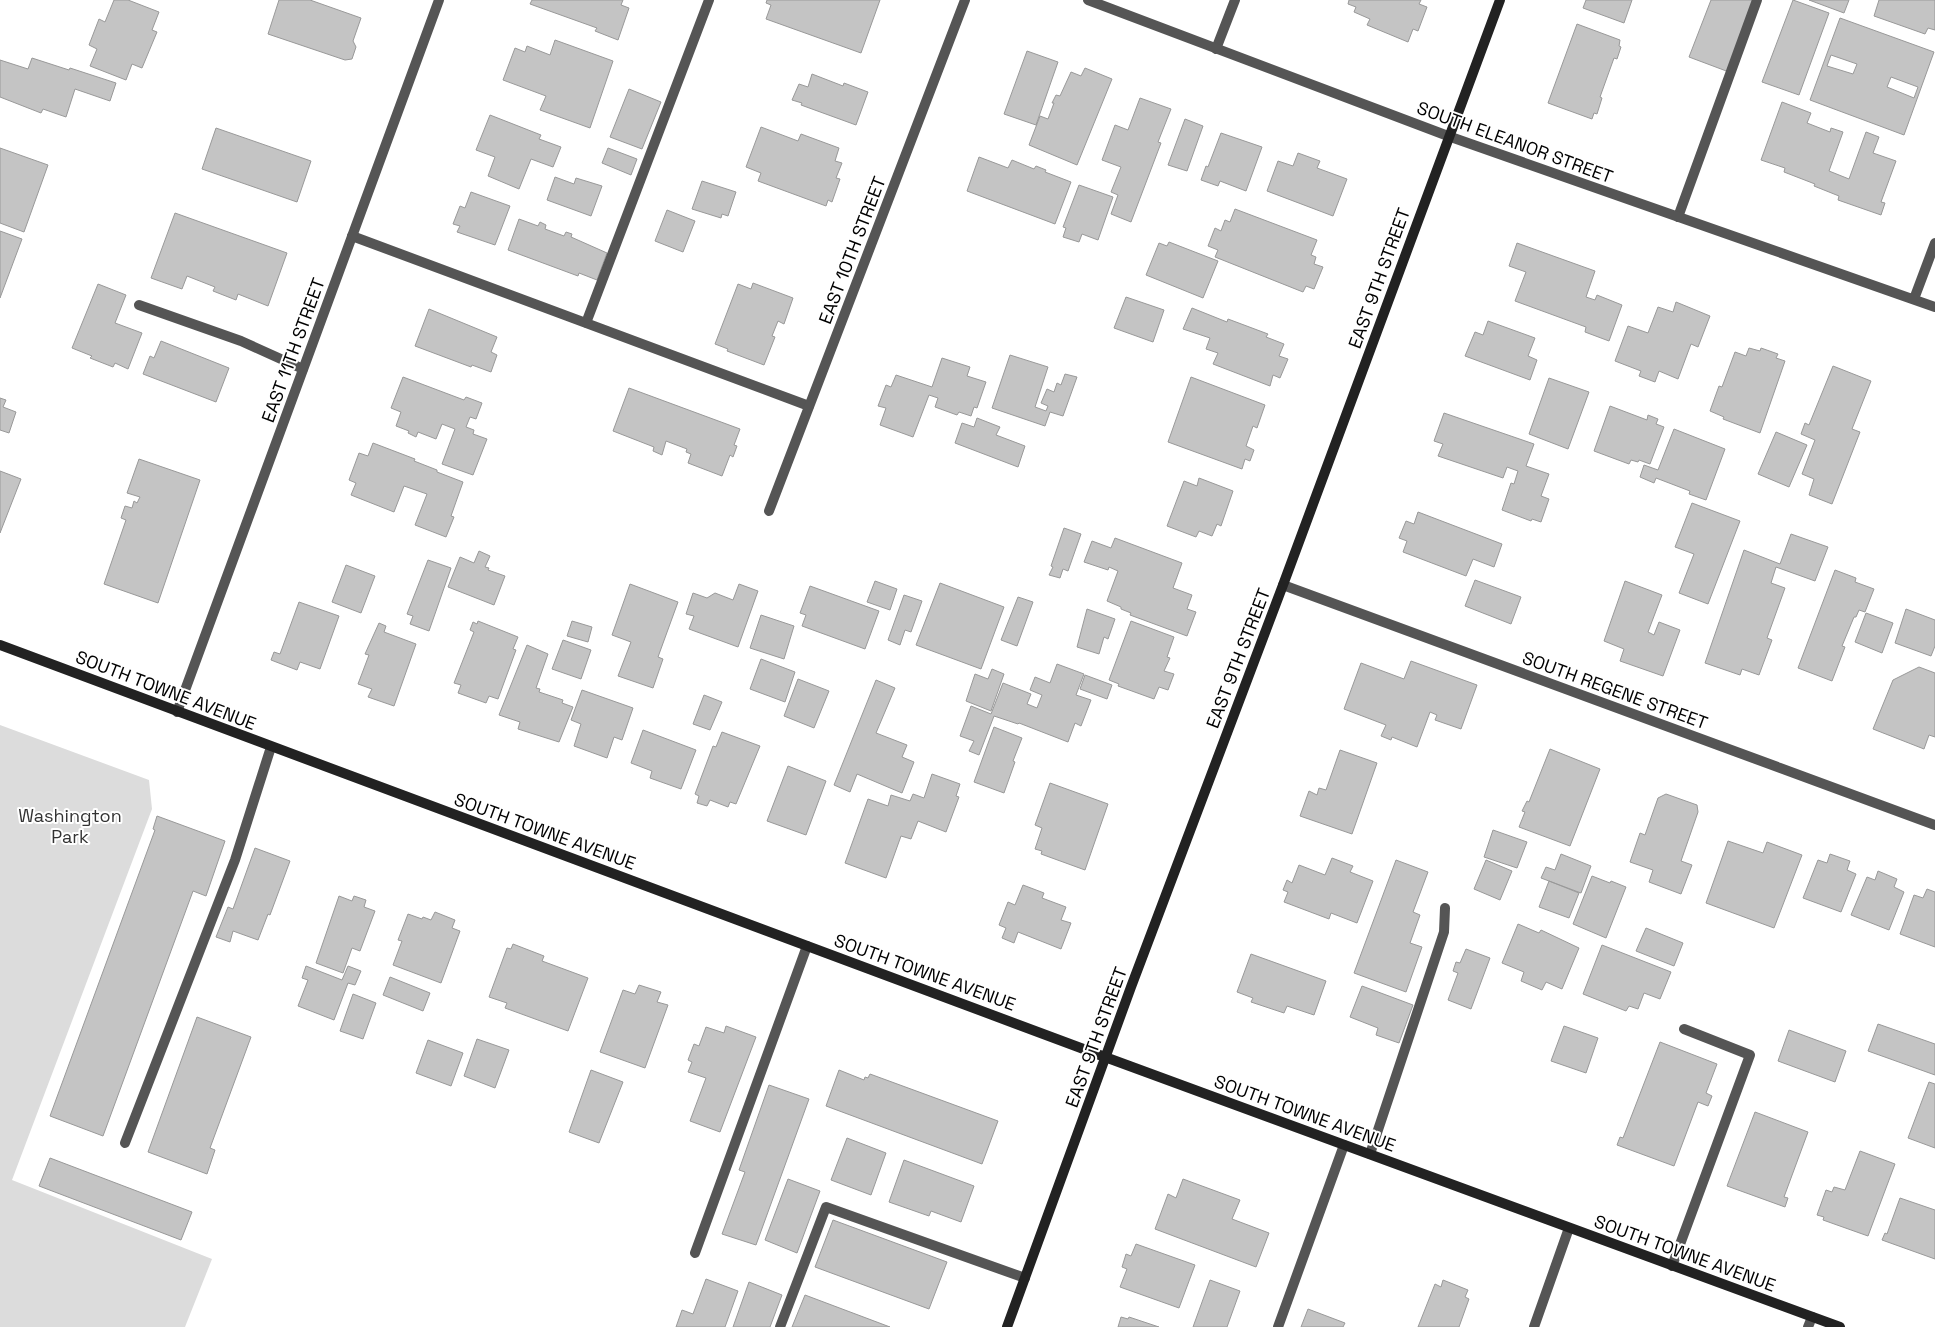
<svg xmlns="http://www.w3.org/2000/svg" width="1935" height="1327" font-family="'Space Grotesk',sans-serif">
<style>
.green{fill:#dcdcdc}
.building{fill:#c4c4c4;stroke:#999;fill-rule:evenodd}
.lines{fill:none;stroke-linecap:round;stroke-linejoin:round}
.lane{stroke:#555;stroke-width:10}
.street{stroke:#555;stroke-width:10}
.secondary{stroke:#222;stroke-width:10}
.labels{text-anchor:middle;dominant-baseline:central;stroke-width:4;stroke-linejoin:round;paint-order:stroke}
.street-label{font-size:18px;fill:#000;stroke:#fff}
.park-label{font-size:18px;fill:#333;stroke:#fff}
</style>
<rect width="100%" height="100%" fill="#fff"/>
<path class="green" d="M0,725L149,780L152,809L12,1180L212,1259L185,1327H0Z"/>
<path class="building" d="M114,0H128L159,12L152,30L157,32L142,68L132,64L126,80L90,66L97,49L89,45L99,19L105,22Z
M279,0H310L361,18L353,41L356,47L352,59L345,60L268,34Z
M532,0H623L621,5L629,8L618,40L595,31L597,28L530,4Z
M767,0H880L861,53L766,19L771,5L766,3Z
M1349,0H1421L1419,4L1427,7L1418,31L1413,29L1408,42L1367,25L1370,19L1354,12L1356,7L1348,4Z
M1586,0H1632L1624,23L1583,8Z
M1711,0H1757L1729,72L1689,57Z
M1793,0L1829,13L1799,95L1762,82Z
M1809,0H1849L1844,13Z
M1879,0H1935V30L1928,28L1925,34L1874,16Z
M1840,18L1934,52L1904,135L1810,100ZM1831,55L1857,64L1853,74L1827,66ZM1891,77L1918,87L1914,98L1887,87Z
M1577,24L1620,40L1619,46L1621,47L1617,59L1614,58L1600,97L1602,98L1597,114L1594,113L1592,119L1548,103Z
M555,40L613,61L590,128L540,110L546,96L503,80L515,48L525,52L527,46L550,55Z
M1027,51L1058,62L1036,125L1004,114Z
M32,58L69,70L70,68L116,83L110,101L75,89L66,117L43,109L41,113L0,97V60L28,69Z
M1085,68L1112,79L1077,165L1029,145L1040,116L1048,119L1054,103H1052L1056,95L1060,96L1071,72L1081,76Z
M812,74L843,86L844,83L868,92L856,125L801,105L802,103L792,100L799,84L808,87Z
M629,89L661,102L642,149L610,137Z
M1140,98L1171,109L1158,142L1161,143L1131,222L1111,214L1118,195L1111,192L1121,167L1102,160L1115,125L1128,130Z
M1782,102L1811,113L1807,123L1830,132L1831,128L1843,132L1829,171L1849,179L1866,132L1879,137L1873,153L1896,161L1881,202L1885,203L1881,215L1838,200L1839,196L1814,186L1815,184L1784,172L1785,168L1761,160Z
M490,115L541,135L539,139L561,147L553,167L531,159L519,189L488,176L495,157L476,150Z
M1185,119L1203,126L1187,171L1168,165Z
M761,127L798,141L801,134L839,148L835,161L842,163L836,178L840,179L832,202L828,200L826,206L758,181L761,173L746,167Z
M216,128L311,161L297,202L202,169Z
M1221,133L1262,147L1246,191L1220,181L1218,186L1201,180L1206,166L1208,167Z
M0,148L48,165L24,232L0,223Z
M608,148L637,159L631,175L602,163Z
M1298,153L1320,161L1317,168L1347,179L1333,216L1267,191L1278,161L1293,166Z
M979,157L1008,168L1012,160L1034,169L1036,166L1046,170L1045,172L1071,182L1055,224L967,191Z
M555,177L574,184L576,178L602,186L591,216L547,200Z
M702,181L736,192L728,216L722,214L721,218L692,209Z
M1079,185L1113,197L1098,240L1082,234L1079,242L1063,237L1066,228L1063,227Z
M471,192L510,206L495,245L457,232L460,226L453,224L460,206L465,208Z
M1235,209L1317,240L1311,255L1316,257L1314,264L1323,267L1314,289L1306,286L1303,292L1215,257L1218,250L1208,246L1215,228L1221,231L1225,220L1230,222Z
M667,210L695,221L683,252L655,241Z
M175,213L287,253L268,306L238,294L236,300L213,291L215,287L187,276L182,289L151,278Z
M519,219L538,226L540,222L546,225L545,229L564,236L566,232L572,234L571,237L607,253L597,280L579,273L578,276L508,250Z
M0,231L22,239L0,298Z
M1169,242L1218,261L1203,298L1146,275L1159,243L1167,246Z
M1517,243L1595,271L1586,297L1595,300L1597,295L1622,305L1609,341L1585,332L1586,327L1515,301L1526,272L1509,266Z
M753,283L793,298L784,324L778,321L772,336L775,337L764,365L727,351L728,349L715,344L738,284L751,289Z
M98,284L126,295L115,323L142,333L128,369L115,363L113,367L90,358L92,356L72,348Z
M1126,297L1164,310L1153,342L1114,328Z
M1676,302L1710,316L1698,347L1691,344L1678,379L1659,371L1655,382L1639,376L1641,371L1615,361L1628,326L1648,333L1658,307L1673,312Z
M1192,308L1227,322L1228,319L1268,334L1266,337L1284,344L1279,356L1288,359L1280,378L1273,375L1270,386L1213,364L1218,353L1206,349L1210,338L1183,329Z
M429,309L497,337L491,352L497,355L491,372L472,365L471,367L415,346Z
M1488,321L1535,338L1528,356L1537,360L1530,380L1465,356L1475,332L1483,335Z
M161,341L229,368L216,402L143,374L150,356L154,358Z
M1749,348L1760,351L1761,348L1778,354L1776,358L1785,361L1760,433L1723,419L1724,417L1710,411L1719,386L1722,387L1735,352L1746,356Z
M1010,355L1048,367L1035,407L1046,411L1048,406L1041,403L1047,389L1054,392L1057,383L1061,385L1065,374L1077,377L1063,416L1050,412L1045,426L992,408Z
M942,358L970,367L967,376L986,382L977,408L974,407L971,416L959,412L957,415L935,407L938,398L929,395L913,437L880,425L886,408L878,406L886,385L891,387L896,375L932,387Z
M1833,366L1871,381L1852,429L1860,432L1832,504L1809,495L1814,479L1802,474L1815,440L1801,434L1805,423L1809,425Z
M403,377L464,400L466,397L482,403L476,419L470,417L466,427L474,430L473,434L487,439L473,475L442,464L455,429L442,424L436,439L418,432L416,437L408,433L409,431L396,426L401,412L391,408Z
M1191,377L1265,405L1257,428L1253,426L1246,446L1254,450L1250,461L1245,459L1242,469L1168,442Z
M1549,378L1589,392L1568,449L1529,434Z
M629,388L740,429L734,445L737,446L733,457L730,455L722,476L688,463L691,454L686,452L687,449L666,441L662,455L653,451L654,447L613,431Z
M0,398L6,400L3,407L16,412L9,433L0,430Z
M1610,406L1647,420L1648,415L1658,419L1656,424L1664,427L1650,464L1639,460L1638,462L1631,460L1629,464L1594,451Z
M1444,413L1534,444L1526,466L1549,474L1541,496L1549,499L1541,522L1532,519L1531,521L1502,510L1511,483L1514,484L1518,471L1507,467L1503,478L1438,456L1443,444L1434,441Z
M977,418L1000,427L996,435L1025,446L1018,467L955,443L962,423L974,427Z
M1674,429L1725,449L1706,500L1689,494L1690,491L1656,478L1654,483L1640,477L1644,465L1658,470Z
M1776,432L1807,445L1789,487L1758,474Z
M373,443L415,459L414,461L437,470V472L463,482L451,516L454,517L446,537L415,525L427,494L404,486L394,512L351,495L356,483L349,480L359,453L368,456Z
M139,459L200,480L158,603L104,584L126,520L121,518L125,506L132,508L134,501L137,503L140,497L127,493Z
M0,471L21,479L0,533Z
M1199,478L1233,491L1221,526L1217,524L1212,536L1199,531L1196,537L1167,526L1184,481L1197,486Z
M1692,503L1740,521L1708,604L1679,593L1694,554L1675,547Z
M1418,512L1502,544L1494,567L1473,559L1466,576L1403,552L1407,541L1399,538L1406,521L1414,524Z
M1064,528L1081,534L1068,571L1063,569L1060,578L1049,575L1053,567L1051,566Z
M1791,534L1828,547L1815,581L1776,567L1771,583L1785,588L1767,638L1772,640L1759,675L1742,669L1740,675L1705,663L1744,550L1780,564Z
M1115,538L1182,563L1173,588L1192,595L1187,609L1196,612L1187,636L1130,615L1131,613L1121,609V607L1107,601L1118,571L1109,567L1108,570L1084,562L1092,541L1111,548Z
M479,551L490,556L485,567L489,568L488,570L505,576L494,605L448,587L460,557L474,563Z
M428,560L451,568L429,631L410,624L413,616L407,614Z
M346,565L375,576L361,613L332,602Z
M1835,570L1856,578L1855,582L1874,589L1865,612L1859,610L1856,617H1854L1842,646L1845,647L1832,681L1798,668Z
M1475,580L1521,597L1511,624L1465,606Z
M875,581L897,589L890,610L867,602Z
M1625,581L1662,595L1648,632L1654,635L1659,622L1680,630L1663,676L1620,661L1624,649L1604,641Z
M940,583L1004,607L981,669L916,645Z
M630,584L678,602L658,657L663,659L653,688L618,676L631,642L612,635Z
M739,584L758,591L738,647L689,629L694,616L686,614L693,593L707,598L715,593L733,600Z
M810,586L879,611L865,649L802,626L806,615L800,613Z
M904,595L922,601L911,632L905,630L900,645L888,640Z
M1018,597L1033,602L1017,646L1001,640Z
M299,602L339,616L320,669L300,662L297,670L271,660L274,652L280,654Z
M1087,609L1115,619L1108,639L1104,637L1099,654L1077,647Z
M1906,609L1935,620V646L1931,656L1895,643Z
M1866,613L1893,623L1882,653L1855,642Z
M761,615L794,626L784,659L750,648Z
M478,621L518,637L513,649L516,650L498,699L489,696L486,703L458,693L461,685L454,683L474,632L470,630L473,622L477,624Z
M572,621L592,627L588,642L567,636Z
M1131,621L1174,637L1167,657L1170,658L1164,671L1174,674L1168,690L1159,687L1154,699L1118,686L1119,684L1109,680Z
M379,623L386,626L384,632L416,644L394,706L368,697L372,689L358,684L369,655L365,654Z
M563,640L591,650L581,679L552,669Z
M527,645L548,654L536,688L540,689L539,692L563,700L562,703L573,707L559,742L518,729L520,722L499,715Z
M761,659L795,672L785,702L750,689Z
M1411,661L1477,685L1461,729L1435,720L1437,715L1430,712L1417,747L1392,737L1391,740L1381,736L1386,725L1344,709L1361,663L1404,679Z
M1057,664L1084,674L1076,695L1091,700L1081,726L1075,723L1068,742L1019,723L1018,724L994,716L979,755L969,751L974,741L960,736L971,706L991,714L1003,683L1031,694L1027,704L1037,708L1042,695L1030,690L1035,677L1050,683Z
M1919,667L1935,673V737L1929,735L1924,749L1873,729L1893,680Z
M992,669L1004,674L991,711L966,701L975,674L988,679Z
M1085,675L1112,685L1107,699L1080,689Z
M798,679L829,691L814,728L784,716Z
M876,680L895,688L876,733L907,745L902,757L914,762L902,793L857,774L850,792L834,785Z
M582,690L633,708L622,740L614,737L607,758L574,746L581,724L571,720Z
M704,695L722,702L710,730L693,724Z
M994,727L1022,738L1013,761L1015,762L1004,793L974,782Z
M643,730L696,750L681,789L650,778L652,771L631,763Z
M722,732L760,746L736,804L730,802L728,807L710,800L707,806L697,803L699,796L695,794L713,746L716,747Z
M1550,749L1600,769L1570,846L1519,827L1525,812L1522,811L1527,801L1529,802Z
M1340,750L1377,763L1352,834L1300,816L1309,791L1317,795L1319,788L1326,790Z
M788,766L826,781L806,835L767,821Z
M932,774L960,784L956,796L959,797L946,832L918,821L911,839L901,836L886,878L845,863L868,799L888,806L891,795L910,801L913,794L924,798Z
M1050,783L1108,804L1085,870L1041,854L1042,851L1035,849L1042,828L1035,825Z
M1666,794L1697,805L1698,812L1681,861L1692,865L1681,894L1649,882L1653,870L1630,862L1640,833L1645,835L1658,798Z
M157,816L225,841L206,896L193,891L103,1136L50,1116L155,830L153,829Z
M1493,830L1527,842L1517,868L1484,857Z
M1728,841L1763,853L1767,842L1802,855L1774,928L1706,903Z
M255,848L290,861L270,915L268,914L258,940L233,931L230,942L216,937L228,907L233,909Z
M1561,854L1591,866L1581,893L1541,878L1546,867L1555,870Z
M1830,854L1850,861L1847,870L1856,874L1841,912L1803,898L1818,860L1827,863Z
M1332,858L1353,866L1350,872L1373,881L1357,923L1331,913L1329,919L1284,902L1288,892L1283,890L1287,880L1292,883L1299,865L1325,875Z
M1396,860L1428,872L1413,912L1420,915L1410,943L1422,947L1406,992L1354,973Z
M1486,860L1512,871L1500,900L1474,889Z
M1878,871L1897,879L1894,887L1904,892L1889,930L1851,915L1867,877L1875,880Z
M1592,876L1610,883L1611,881L1626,887L1606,938L1573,924Z
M1549,881L1579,893L1569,918L1539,907Z
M1023,885L1044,893L1042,898L1066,907L1061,920L1071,923L1061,949L1018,932L1014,943L1002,938L1006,928L999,925L1008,902L1015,905Z
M1927,889L1935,892V947L1900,934L1914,895L1923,898Z
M339,896L352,901L354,896L366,900L364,907L375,911L360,951L352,948L343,973L316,963Z
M435,912L455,920L452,928L460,931L441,983L393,965L402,941L398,940L408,914L422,919L423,917L431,920Z
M1518,924L1539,933L1541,930L1579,948L1562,989L1546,982L1542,990L1521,981L1524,972L1502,963Z
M1646,928L1683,943L1674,966L1636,951Z
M513,944L544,956L542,961L588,978L568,1031L505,1008L507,1003L489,997L507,948L511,949Z
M1602,945L1671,972L1660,999L1644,993L1638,1009L1629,1006L1626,1011L1583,994Z
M1466,949L1490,958L1471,1009L1448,1000L1458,973L1453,971L1456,962L1460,963Z
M1251,954L1326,981L1314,1015L1287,1006L1284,1013L1251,1002L1253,998L1237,992Z
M306,966L342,980L348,966L361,971L355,985L348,983L334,1020L298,1006L308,980L302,978Z
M390,977L430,993L423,1011L383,995Z
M639,985L661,992L657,1002L668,1005L645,1068L600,1052L623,990L635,994Z
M1362,986L1413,1005L1399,1043L1376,1035L1378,1028L1350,1017Z
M353,994L376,1003L363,1039L340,1031Z
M197,1017L251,1037L210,1148L215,1150L207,1174L148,1152Z
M1878,1024L1935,1044V1075L1868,1051Z
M726,1026L756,1037L720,1132L690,1121L706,1078L688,1072L692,1062L688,1060L694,1044L699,1046L706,1027L724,1033Z
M1564,1026L1598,1038L1586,1073L1551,1061Z
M1789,1030L1846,1051L1835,1082L1778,1061Z
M477,1039L509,1050L495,1088L464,1076Z
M428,1040L463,1053L451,1086L416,1073Z
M1660,1042L1717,1064L1706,1093L1712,1096L1708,1106L1698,1102L1674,1166L1617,1145L1620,1137L1623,1138Z
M591,1070L623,1082L599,1143L569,1132Z
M839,1070L864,1080L865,1077L868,1078L870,1074L998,1121L982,1164L826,1106Z
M1929,1082L1935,1084V1148L1908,1138Z
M769,1085L809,1099L756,1245L722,1234L745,1172L739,1170Z
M1755,1112L1808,1132L1784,1197L1788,1198L1785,1207L1727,1186Z
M847,1138L886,1153L871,1195L831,1180Z
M1860,1151L1895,1164L1868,1236L1823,1220L1824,1217L1817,1215L1826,1190L1832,1192L1834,1187L1845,1190Z
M50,1158L192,1212L181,1240L39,1186Z
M904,1160L974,1186L961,1222L931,1211L929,1216L889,1202Z
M788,1179L820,1191L797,1253L765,1240Z
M1183,1179L1240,1200L1232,1219L1269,1233L1256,1267L1155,1229L1168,1194L1176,1198Z
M1900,1198L1935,1210V1259L1882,1240L1885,1233L1887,1234Z
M833,1220L947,1262L929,1309L815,1267Z
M1136,1244L1195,1265L1179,1308L1120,1287L1127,1269L1122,1267L1126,1254L1131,1256Z
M706,1279L738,1291L725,1327H676L682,1310L693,1314Z
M1210,1280L1240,1291L1227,1327H1193Z
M1443,1280L1468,1290L1465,1297L1469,1299L1459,1327H1418L1435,1284L1441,1287Z
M749,1282L782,1295L770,1327H733Z
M805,1295L890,1327H792Z
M1308,1309L1345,1323L1343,1327H1301Z
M1121,1317L1128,1319L1129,1317L1159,1327H1118Z"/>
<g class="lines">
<path class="lane" d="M1216,49L1235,0
M1678,217L1757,0
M352,236L809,406
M139,305L241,341L303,369
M586,323L709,0
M1370,1154L1444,932L1445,908
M695,1253L807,946
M1672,1266L1750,1055L1684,1029
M780,1327L826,1207L1025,1278
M1278,1327L1344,1145
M1808,1327L1812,1317"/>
<path class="street" d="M1088,0L1448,136L1935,307
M1914,299L1935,243
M769,511L965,0
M1283,585L1935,825
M177,712L439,0
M125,1143L235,860L271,747
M1534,1327L1569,1228"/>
<path class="secondary" d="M0,645L1105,1057L1840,1327
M1007,1327L1131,987L1283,585L1500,0"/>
</g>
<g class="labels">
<g class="street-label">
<text transform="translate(1515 142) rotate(20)">SOUTH ELEANOR STREET</text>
<text transform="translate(852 250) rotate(-69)">EAST 10TH STREET</text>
<text transform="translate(1379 278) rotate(-70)">EAST 9TH STREET</text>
<text transform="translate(293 350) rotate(-70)">EAST 11TH STREET</text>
<text transform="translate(1238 658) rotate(-69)">EAST 9TH STREET</text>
<text transform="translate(166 690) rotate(21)">SOUTH TOWNE AVENUE</text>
<text transform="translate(1615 690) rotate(20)">SOUTH REGENE STREET</text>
<text transform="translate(545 831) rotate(20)">SOUTH TOWNE AVENUE</text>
<text transform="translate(925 972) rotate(20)">SOUTH TOWNE AVENUE</text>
<text transform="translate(1096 1037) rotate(-70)">EAST 9TH STREET</text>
<text transform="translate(1305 1113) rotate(20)">SOUTH TOWNE AVENUE</text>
<text transform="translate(1685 1253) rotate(20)">SOUTH TOWNE AVENUE</text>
</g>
<g class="park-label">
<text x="70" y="815">Washington<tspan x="70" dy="21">Park</tspan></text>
</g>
</g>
</svg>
